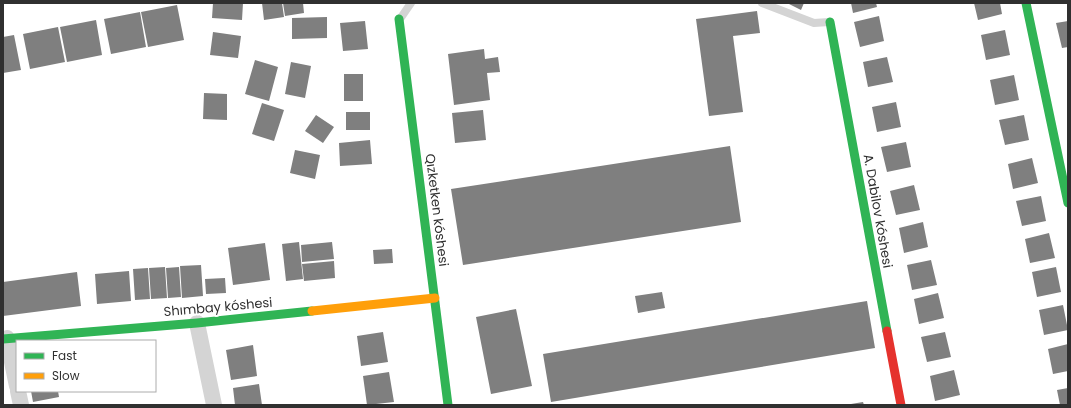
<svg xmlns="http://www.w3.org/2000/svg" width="1071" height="408" font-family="Poppins,sans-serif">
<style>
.building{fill:#7f7f7f}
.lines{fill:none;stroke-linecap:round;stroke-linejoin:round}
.lane{stroke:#d4d4d4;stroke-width:8}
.street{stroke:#d4d4d4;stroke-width:16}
.fast{stroke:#30b455;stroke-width:9}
.slow{stroke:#ff9f0a;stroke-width:9}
.jam{stroke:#e5322d;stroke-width:9}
.labels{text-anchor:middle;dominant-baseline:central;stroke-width:4;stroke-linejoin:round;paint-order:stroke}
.street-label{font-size:13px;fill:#303030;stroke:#fff}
</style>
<rect width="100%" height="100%" fill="#fff"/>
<path class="building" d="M213,3H243L242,20L212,18Z
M262,3H282L284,17L264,20Z
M283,3H303L304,13L285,16Z
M787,3H804L801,10Z
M851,3H876L877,7L853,13Z
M974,3H1000L1002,14L978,20Z
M177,5L184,40L148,47L141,12Z
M757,11L760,33L733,36L743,112L709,116L696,19Z
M140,12L146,47L111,54L104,19Z
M879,16L884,41L860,47L854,22Z
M327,17V38L292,39V18Z
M96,20L102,55L67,62L60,27Z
M365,21L368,49L343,51L340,23Z
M1068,21V47L1062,48L1056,23Z
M58,27L65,62L30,69L23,34Z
M1005,30L1010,55L986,60L981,35Z
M213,32L241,36L238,58L210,55Z
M14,35L21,70L3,73V37Z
M484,49L485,59L498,57L500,72L487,73L490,100L454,105L448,54Z
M887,57L893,82L868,87L863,62Z
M255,60L278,67L269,101L245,94Z
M291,62L311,66L305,98L285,94Z
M344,74H363V101H344Z
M1014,75L1019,100L995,105L990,80Z
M204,93L227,94V120L203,119Z
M896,102L901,127L877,132L872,107Z
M262,103L284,110L274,141L252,134Z
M483,110L486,140L455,143L452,113Z
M346,112H370V130H346Z
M316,115L334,127L323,143L305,131Z
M1024,115L1029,140L1005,145L999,120Z
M370,140L372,164L340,166L339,143Z
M906,142L911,167L887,172L881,147Z
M730,146L741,222L463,265L451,189Z
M295,150L320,155L315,179L290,173Z
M1032,158L1038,183L1013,189L1008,164Z
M914,185L920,210L896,215L890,191Z
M1041,196L1046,221L1022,226L1016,201Z
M923,222L928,247L904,253L899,228Z
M1049,233L1055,258L1030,263L1025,239Z
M299,242L303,279L286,281L282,244Z
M332,242L334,259L302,262L301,245Z
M265,243L270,280L233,285L228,248Z
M392,249L393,263L374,264L373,250Z
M931,260L937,285L912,290L907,265Z
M334,261L335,278L304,281L302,264Z
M201,265L203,296L182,298L180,266Z
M165,267L167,298L151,299L149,268Z
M179,267L181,297L168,298L166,268Z
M1056,267L1061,292L1037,297L1032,272Z
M148,268L150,299L135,300L133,269Z
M129,271L131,301L97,304L95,274Z
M77,272L81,306L3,316V282Z
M225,278L226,293L206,294L205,279Z
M662,292L665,308L638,313L635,296Z
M938,293L944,318L919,324L914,299Z
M867,301L875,348L551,402L543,354Z
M1063,305L1068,330L1044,335L1039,310Z
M516,309L532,386L491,394L476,317Z
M383,332L388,362L361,366L357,336Z
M945,332L951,357L927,362L921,337Z
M1068,344V371L1053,374L1048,349Z
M253,345L257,376L231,380L226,350Z
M954,370L960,395L935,401L930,376Z
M389,372L394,402L367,405L363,376Z
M259,384L262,405H235L233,388Z
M1068,388V405H1060L1057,390Z
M31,391H58L59,397L33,402Z
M863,402L864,405H851V404Z"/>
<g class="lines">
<path class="lane" d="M762,3L814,23L829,22
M400,19L411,3"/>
<path class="street" d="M197,323L214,405
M7,338L17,386
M18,391L21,405"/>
<path class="fast" d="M1026,3L1068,203
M399,19L448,405
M830,22L887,331
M3,339L197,323L312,311"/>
<path class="slow" d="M312,311L435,298"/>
<path class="jam" d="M887,331L901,405"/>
</g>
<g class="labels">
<g class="street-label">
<text transform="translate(437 210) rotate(83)">Qızketken kóshesi</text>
<text transform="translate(878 211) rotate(80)">A. Dabilov kóshesi</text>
<text transform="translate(218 307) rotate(-5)">Shımbay kóshesi</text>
</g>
</g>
<rect width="1071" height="408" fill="none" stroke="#303030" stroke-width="8"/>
<rect x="16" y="340" width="140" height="52" fill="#ffffff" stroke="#acacac"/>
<rect x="24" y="353" width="20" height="6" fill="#30b455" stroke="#acacac"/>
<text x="52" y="360" font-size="12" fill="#303030">Fast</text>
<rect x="24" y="373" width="20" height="6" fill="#ff9f0a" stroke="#acacac"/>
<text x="52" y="380" font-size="12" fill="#303030">Slow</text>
</svg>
